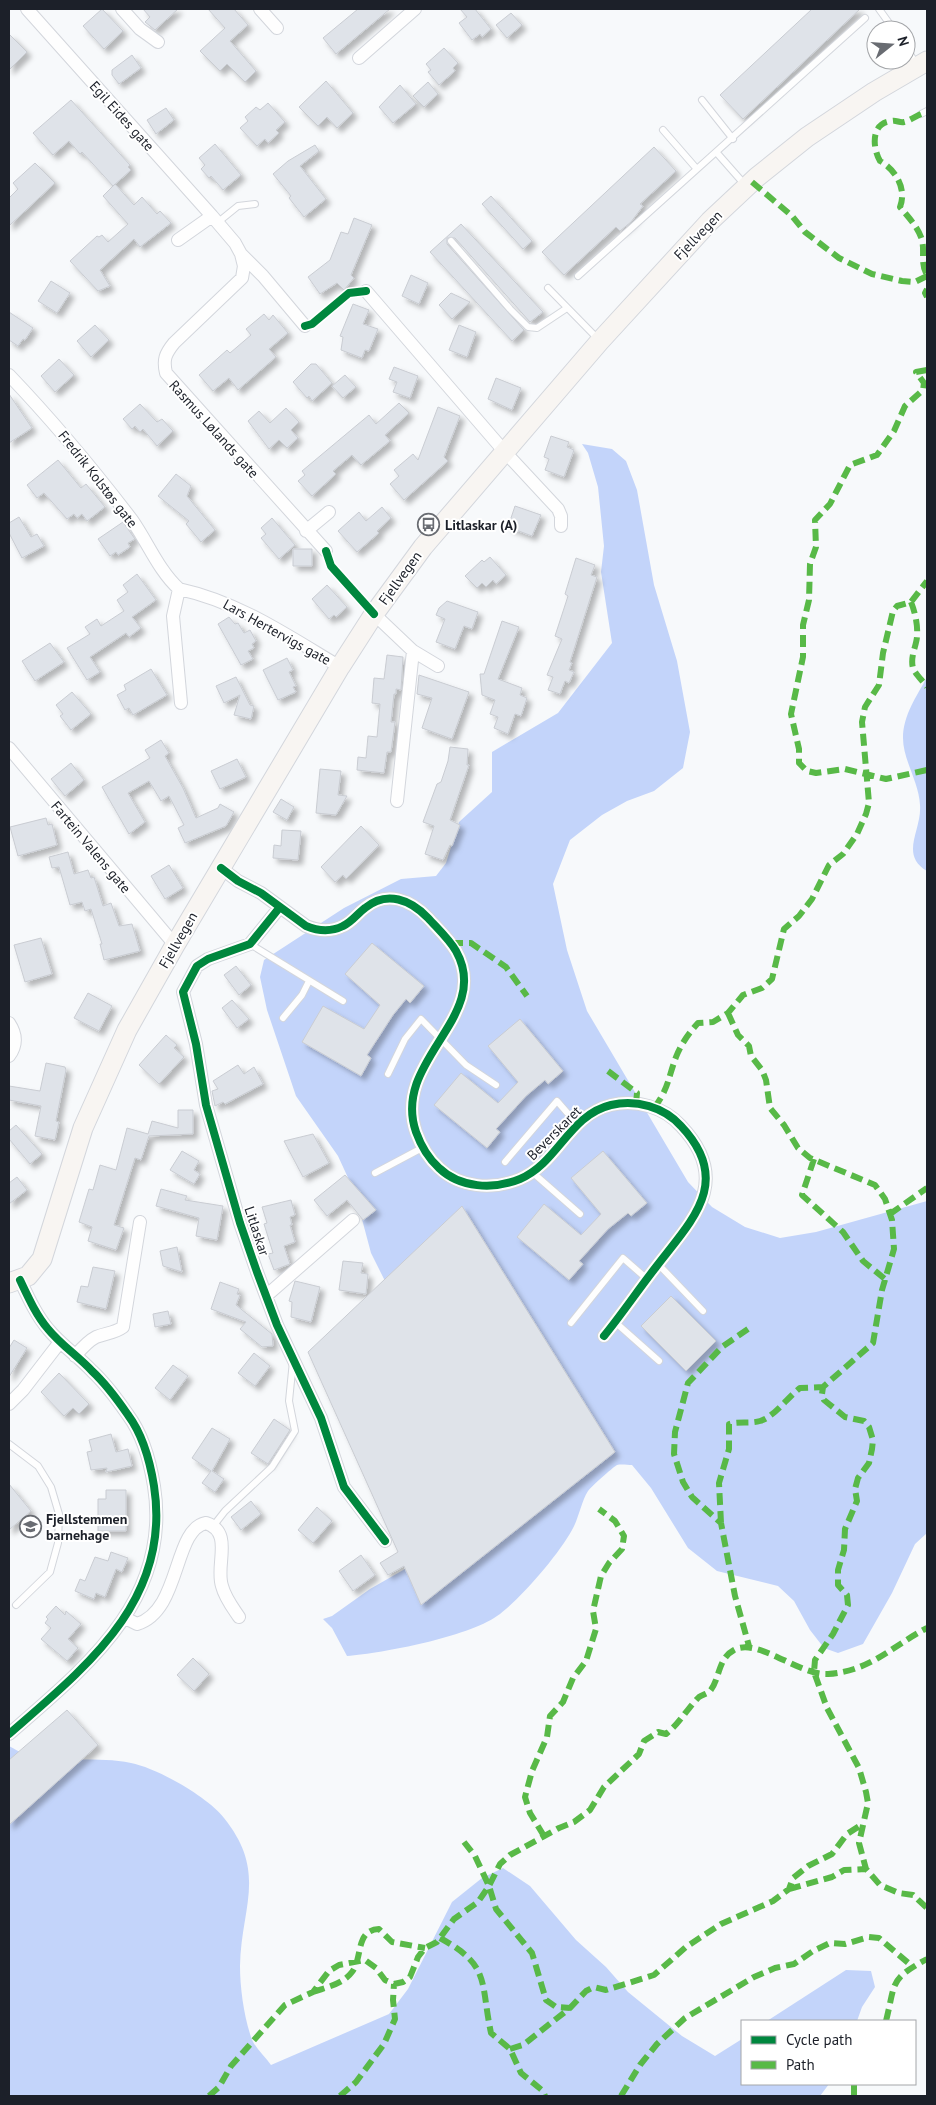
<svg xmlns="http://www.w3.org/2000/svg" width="936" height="2105" font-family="'PT Sans',sans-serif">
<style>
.forest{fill:#c3d4fa}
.building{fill:#dfe3e9;stroke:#c9ccd2;filter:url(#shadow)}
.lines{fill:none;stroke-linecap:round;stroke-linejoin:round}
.service-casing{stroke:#d3d6dc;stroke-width:8}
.minor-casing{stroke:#d3d6dc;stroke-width:14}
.secondary-casing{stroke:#d3d6dc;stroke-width:21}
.service{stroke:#fefefe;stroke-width:6}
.minor{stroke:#fefefe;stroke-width:12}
.secondary{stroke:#f8f5f2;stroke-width:19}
.quiet{stroke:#58b947;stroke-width:6;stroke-dasharray:12 6;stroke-linecap:butt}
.cycleway-casing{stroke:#fff;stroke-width:11}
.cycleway{stroke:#00873e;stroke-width:8}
.labels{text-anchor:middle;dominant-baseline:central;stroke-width:4;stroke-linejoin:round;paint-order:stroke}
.street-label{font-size:14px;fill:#1c2029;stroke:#fff}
.poi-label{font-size:14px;font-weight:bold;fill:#1c2029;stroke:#fff;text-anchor:start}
</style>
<defs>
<filter id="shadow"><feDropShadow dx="4.5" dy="4.5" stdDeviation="2.5" flood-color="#0004"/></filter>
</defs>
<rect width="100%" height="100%" fill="#f7f9fb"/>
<path class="forest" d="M582,444L612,449L626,461L637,490L654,585L677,661L690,732L683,768L654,791L627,801L602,815L570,840L553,884L567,950L587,1011L688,1182L712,1207L745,1227L780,1238L816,1232L927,1201V1533L915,1544L892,1593L863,1644L838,1653L824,1648L810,1630L794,1601L778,1586L717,1571L688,1548L651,1488L632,1465C628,1465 621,1464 617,1465C612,1468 592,1486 588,1491C581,1502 579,1518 572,1530C559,1554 520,1600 497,1616C467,1637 384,1653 347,1656L332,1628L323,1619L332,1616L370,1589L419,1561L385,1281L371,1253L355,1193L338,1156L296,1096L267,1010L260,977L264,960L344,908L401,879L436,876L446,863L459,822L492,792V752L558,713L612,643L601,572L604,546L598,487L588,453Z
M927,677V871C899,854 922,831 920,805C919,782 903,760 903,738C903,715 917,696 927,677Z
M9,1746C15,1749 22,1754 29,1755C62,1763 98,1756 131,1763C157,1768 208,1797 224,1818C268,1873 241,1907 240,1966C240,1988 244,2016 251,2037C254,2047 265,2056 271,2065L389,2014L408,1989L452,1902L482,1878L503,1868L530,1886L576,1940L606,1967L628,1992L682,2036L715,2056L742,2039V2084H829L820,2096H9Z
M846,1970L871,1971L875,1987L862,2007L857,2021H767Z"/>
<path class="building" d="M102,9L123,31L104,49L83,26Z
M143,9H178L155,30L145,22L150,17Z
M208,9H234L248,25L230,41L256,71L245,82L227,64L220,71L200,51L225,28Z
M358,9H390L336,54L323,38Z
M460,9H475L491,29L482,37L480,34L472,40L459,23L467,17Z
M812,9H860L743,119L720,95Z
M511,13L522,25L507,38L496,25Z
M9,34L27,52L9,70Z
M444,48L458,63L453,68L455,71L439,85L428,72L431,70L426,64Z
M132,55L141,68L119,84L112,75V70Z
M326,81L353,113L337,128L327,117L318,126L299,107Z
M428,82L438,94L424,107L413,96Z
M400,85L416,104L393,123L379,107Z
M71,100L130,165L128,167L131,170L113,186L82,152L80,154L69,141L53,155L33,133Z
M268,103L285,122L276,130L279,133L268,143L265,139L257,146L240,128L248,121L245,117L256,107L260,110Z
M166,108L174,120L156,134L147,120Z
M215,144L241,175L223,190L211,176L209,178L201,169L205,165L199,158Z
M315,145L319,151L300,166L326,199L304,217L289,198L291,196L273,174L288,161Z
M654,147L676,171L640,204L643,206L631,222L620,231L616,227L564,275L542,252Z
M35,163L55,183L9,226V198L18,189L13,183Z
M115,184L134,205L142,197L157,214L160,211L171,223L140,247L134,239L100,270L110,286L98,291L70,261L97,236L99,237L102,235L108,242L128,224L103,196Z
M491,196L532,241L523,249L482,204Z
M354,218L372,225L351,275L354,278L344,290L337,283L320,294L308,277L330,260L341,232L348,234Z
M461,224L543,312L530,322L455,238H447V244L524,330L512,341L430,252Z
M411,275L428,283L419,304L402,296Z
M51,281L70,293L57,313L38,301Z
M451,293L470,302L452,319L439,305Z
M353,304L369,310L363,324L378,329L369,351L365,350L362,358L341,350L343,337L340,336Z
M9,312L33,328L25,340L23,339L18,346L9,340Z
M264,314L269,320L273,315L288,333L269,349L276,357L238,390L229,378L213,391L199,375L227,350L230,353L251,335L246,329Z
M95,325L109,340L91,357L77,341Z
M459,325L476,332L467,357L449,350Z
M59,359L74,375L55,392L41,376Z
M311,364H316L332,383L312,401L309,396L307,398L293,382Z
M394,367L418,376L410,398L393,392L397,382L389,379Z
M345,375L356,387L343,398L332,386Z
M496,378L521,388L512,410L488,399Z
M9,394L32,428L9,443Z
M399,403L409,413L385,435L390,441L361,465L352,455L333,471L336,474L312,496L298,481L305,475L302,471L369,415L376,424Z
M140,404L157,422L162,419L173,431L157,446L143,429L140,432L135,426L132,429L123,419Z
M438,407L460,416L444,457L448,461L404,500L390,484L399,476L394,470L413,454L418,460Z
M286,408L299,422L291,430L298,438L287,448L279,440L269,449L248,421L259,411L270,423Z
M551,436L569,442L567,447L574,450L564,477L545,470L549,459L544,457Z
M58,460L81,488L86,484L105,507L87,521L82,514L77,518L74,514L67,519L44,493L37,498L27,485Z
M176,474L191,486L187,496L215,530L201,542L186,524L189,521L158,496Z
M515,506L541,515L532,536L508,527Z
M382,507L391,518L377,531L379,533L357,552L338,531L359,512L366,521Z
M19,517L31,537L37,534L44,546L22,558L9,533V523Z
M272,518L295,545L279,559L261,538L266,534L261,528Z
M123,522L135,539L128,543L130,547L118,555L116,552L110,556L98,539Z
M293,549H312V566H293Z
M490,557L506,575L496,584L493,580L486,587L482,583L477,588L465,576L482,560L484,562Z
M576,558L595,565L591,575L597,577L570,662L572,663L569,670L574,672L569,683L565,681L560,694L548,690L553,677L547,675L562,639L555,636L568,596L565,594Z
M137,574L156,600L132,617L141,628L129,637L126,633L90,657L100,672L87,680L67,648L90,634L85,627L97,619L101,626L124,611L117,600L128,592L123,585Z
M327,585L347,607L336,617L334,615L329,619L312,599Z
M447,601L478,612L472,629L464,626L455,649L436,642L445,619L436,615L439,608Z
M229,617L235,624L238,623L244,633L250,630L256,641L252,644L254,648L248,651L253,659L241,665L218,624Z
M502,621L519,627L498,679L522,688L520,695L527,698L521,716L515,714L508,734L494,728L498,717L490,714L495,700L482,695L480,674H484Z
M50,643L64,662L35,681L22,661Z
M387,655L403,657L401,690L396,689V694H394L391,722H395L391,752H387L384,773L357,770L358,757L366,758L368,736L377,737L380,704L372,703L374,678L384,679Z
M287,658L293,670L289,672L296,686L293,687L296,692L278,700L263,670Z
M151,669L167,695L133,715L129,708L125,710L117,695L126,690L124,685Z
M419,675L469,692L452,739L422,728L432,698L417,694Z
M236,677L250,705L254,706L251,719L234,715L240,695L224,703L216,686Z
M72,692L91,714L71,730L60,716L63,714L56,705Z
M161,740L169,753L165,756L183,788L196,818L218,808L220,804L234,812L226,826L185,843L178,828L184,825L169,796L161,801L149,781L128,793L145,822L129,834L102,787L150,758L145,750Z
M450,747L468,749L467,765H469L450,820L460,825L452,846L450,845L443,860L425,854L434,826L423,822L437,784L441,782L448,761Z
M237,759L246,777L220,789L211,771Z
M71,763L84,780L65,796L51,779Z
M320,769L341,771L338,795L347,796L336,815L316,813Z
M281,799L294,807L287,820L273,812Z
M46,818L48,825L52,824L57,845L18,856L10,827Z
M361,826L379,845L346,879L343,875L335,882L321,867Z
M282,830L301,831L298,860L273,858L274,845L281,846Z
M68,852L74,874L88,870L91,878L94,877L103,906L111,903L119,926L132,924L140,951L104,960L100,944H102L91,909L85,911L82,902L70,905L59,867L52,868L49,857Z
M169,865L183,888L165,899L151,876Z
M41,938L52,974L25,982L14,945Z
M372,943L424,986L410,1003L406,999L393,1015L367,1055L371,1058L361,1076L302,1042L323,1006L364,1029L380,1005L345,974Z
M236,966L251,985L239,995L224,975Z
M88,993L112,1006L99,1031L74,1018Z
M232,1000L249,1019L237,1028L222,1008Z
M520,1019L563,1071L548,1084L545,1080L526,1096L496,1129L500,1132L487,1148L434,1105L461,1073L498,1103L518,1082L488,1046Z
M166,1035L177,1045L174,1048L184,1057L159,1084L139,1065Z
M46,1063L65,1067L66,1070L56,1121L59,1122L55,1140L35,1136L41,1106L9,1100V1086L40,1091Z
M238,1065L244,1074L254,1067L263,1084L225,1104L223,1102L215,1106L212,1091L218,1089L213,1081Z
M178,1110H193V1134L149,1136L141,1160L135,1158L114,1225L124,1228L116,1250L88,1241L92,1227L79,1222L89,1189L93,1190L100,1165L116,1170L127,1128L148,1134L152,1121L178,1128Z
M16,1125L42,1154L30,1164L9,1139V1131Z
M313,1134L329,1163L303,1177L284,1141Z
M182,1151L199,1161L194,1170L200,1174L194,1184L170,1170Z
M603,1151L647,1203L631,1216L628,1213L608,1229L579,1261L583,1264L569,1280L517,1237L544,1204L581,1235L601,1214L571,1178Z
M345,1175L376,1210L363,1220L347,1200L327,1216L314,1200Z
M17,1177L27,1190L9,1204V1183Z
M161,1189L187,1196L185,1200L223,1206L217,1240L196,1236L199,1218L156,1206Z
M291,1200L295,1215L290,1217L292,1225H290L295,1242L284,1246L290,1264L274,1270L268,1254L273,1253L264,1224L267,1223L262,1207Z
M462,1206L615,1452L421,1605L404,1566L388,1575L380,1563L398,1552L308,1352Z
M177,1247L182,1272L163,1266L160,1251Z
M343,1261L363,1263L361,1273L368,1274L366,1294L339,1290Z
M93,1267L115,1271L106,1309L77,1302L81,1286L88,1287Z
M295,1281L320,1287L311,1322L291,1317L292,1302L289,1301Z
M220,1282L239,1289L237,1294L240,1295L236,1305L272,1334L273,1346L262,1347L240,1329L246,1322L211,1309Z
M671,1296L716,1341L686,1371L641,1326Z
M168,1311L171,1324L155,1327L153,1314Z
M14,1340L27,1348L9,1377V1348Z
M254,1353L270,1366L255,1386L238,1373Z
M173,1365L188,1376L170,1400L155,1388Z
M59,1373L89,1404L79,1414L73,1408L64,1416L41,1392Z
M274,1419L290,1430L268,1464L251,1453Z
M212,1428L230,1439L212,1471L224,1479L215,1492L202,1483L211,1471L192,1458Z
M111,1434L116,1452L128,1449L132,1466L106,1472L107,1468L91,1470L87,1452L92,1451L89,1440Z
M9,1484L31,1511L9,1530Z
M106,1490H126V1531H98V1499H106Z
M251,1501L261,1514L241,1530L231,1517Z
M317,1507L332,1521L313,1543L298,1530Z
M111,1552L128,1558L122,1572L116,1569L105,1597L96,1593L94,1599L75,1591L80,1579L85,1581L95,1557L108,1561Z
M361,1555L375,1575L353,1591L339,1571Z
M56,1606L65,1615L66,1611L81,1624L68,1639L78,1648L67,1661L41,1639L51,1628L45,1623L48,1619L46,1617Z
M193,1658L209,1674L194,1691L177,1675Z
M67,1710L98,1745L9,1825V1760Z"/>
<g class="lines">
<defs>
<path id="service" d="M879,9L894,30
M906,47L917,66
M702,100L733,139
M921,114L927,111
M663,130L696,168
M717,153L746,186
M217,223L238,206L255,204
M451,241L510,309L528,327L537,328L567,308
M578,276L865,18
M548,288L598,339
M250,944L343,1001
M283,1018L302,995L309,981
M388,1074L405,1039L421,1019L466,1065L496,1085
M505,1162L557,1101L577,1124
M532,1172L580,1214
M375,1173L422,1148
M658,1264L703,1311
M615,1322L659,1361
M571,1323L623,1258L647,1279
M9,1444L38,1466L51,1487L59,1514L58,1543L50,1572L16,1605
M214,1525L225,1511L272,1467L295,1431L289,1401L293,1361"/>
<path id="minor" d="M27,9L212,216L235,243L241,254L263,276L305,326
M122,9L140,29L158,42
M260,9L277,28
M359,58L415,9
M178,240L212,216
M241,254L244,266L242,278L174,343C165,354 163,360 166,373L326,551
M366,291L504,451L558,509L561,516V526
M9,375C53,421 93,469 132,520C148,543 159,571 179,589
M306,531L329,512
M179,589C239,602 288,636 340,667
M179,589L173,616L181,703
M374,614L413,651L397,801
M413,651L438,666
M9,748L175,945
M221,868L238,881L261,893L306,926C318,931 331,932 343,926C352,922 357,914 365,908C387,890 411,900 428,918C438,929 449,939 456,951C493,1017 391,1060 416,1132C421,1146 428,1158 439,1168C460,1188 493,1190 520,1179C558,1163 569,1115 611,1105C636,1099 664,1107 681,1126C734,1182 691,1221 656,1267C638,1290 622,1314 604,1336
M280,907L250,944L208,959L197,966L183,992L196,1044L206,1105L240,1223L257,1272L277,1325L321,1418L344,1487L385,1541
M9,1023C17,1035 17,1045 9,1056
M266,1296L353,1220
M75,1356C81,1349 88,1341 96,1337C106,1333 115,1333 123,1327L140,1222
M9,1404L23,1390L60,1342
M125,1618L137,1624C181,1611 173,1529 206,1523C234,1532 215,1565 222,1586C225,1598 233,1608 239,1617
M9,1734C86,1667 172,1600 154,1486C150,1461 143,1435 128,1415C117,1399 106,1384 92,1371C78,1356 61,1345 48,1329C36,1315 28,1297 20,1280"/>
<path id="secondary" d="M9,1283L28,1276L42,1259L83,1128L127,1030L175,945L340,667L374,614L423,547L600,341L710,221L757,177L807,137L874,92L927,61"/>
</defs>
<use href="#service" class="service-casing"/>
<use href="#minor" class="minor-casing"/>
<use href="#secondary" class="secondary-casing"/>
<use href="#service" class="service"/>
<use href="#minor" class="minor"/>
<use href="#secondary" class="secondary"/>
<path class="quiet" d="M921,114C916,116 909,121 904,122C900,123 896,120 892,121C871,122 872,147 880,161C896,170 907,189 900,207C909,218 918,227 922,240C925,253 920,263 927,275
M752,182L792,216L805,232L839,258L872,274L902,281L915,282L927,276
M927,289L925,293L927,297
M927,370L916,372L924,383L923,390L905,406L894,431L877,455L850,465L830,504L815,520L816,547L810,564L809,600L803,625V657L791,714L799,749V763L807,771L816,773L845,769L886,779L927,770
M911,602C915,612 918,625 917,637C916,647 910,657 913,668C916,675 923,681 927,687
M451,943H471L506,967L527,996
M728,1013L738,1035L749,1046L751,1056L762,1070L766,1080L770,1108L784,1125L798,1148L810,1158L875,1185L885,1199L892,1220L894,1249L882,1290L873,1343L823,1387L822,1394L824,1400L845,1417L864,1421L869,1427L873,1440L872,1449L869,1463L858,1478L855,1489L857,1501L845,1529L844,1550L838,1570V1585L847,1595L848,1605L833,1634L815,1660L814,1672L827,1708L859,1768L866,1792L868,1803L859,1843L866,1869L880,1885L899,1893L913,1895L927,1908
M608,1071L637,1093L636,1103
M654,1108C669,1088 668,1078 676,1057C681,1044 689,1033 698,1023L713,1022L728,1013L743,995L762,988L772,979L784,929L799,916L812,899L829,865L843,854L857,834L866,814L869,803L862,722L865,707L879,685L883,653L893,611L897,606L911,602L927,581
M814,1159L802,1195L843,1232L863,1261L885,1279
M890,1214L927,1188
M748,1329L722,1347L688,1383L675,1432L674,1454L683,1482L692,1497L721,1523L735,1596L749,1646
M721,1523L719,1483L729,1449V1424C739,1421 750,1424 760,1421C774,1417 788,1397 800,1388L823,1387
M544,1836L530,1813L525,1797L532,1771L547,1737L550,1716L563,1702L573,1678L586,1661L596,1629L593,1611L601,1576L609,1563L622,1549L624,1536L615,1521L599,1509
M464,1842L475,1856L489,1886L496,1909L532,1953L546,2000L556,2007L570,2008
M789,1889L832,1877L844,1870L866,1869
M440,1938C491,1966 480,1981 491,2033L510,2049L521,2073L543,2091L545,2096
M313,1992C327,1987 343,1984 352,1972C363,1958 355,1930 379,1929L392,1942L425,1948
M886,2021C896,1981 889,1980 927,1959
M510,2049L523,2045L570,2008L586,1991L594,1987L606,1990L654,1975L686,1947L721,1924L773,1901L789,1889L793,1878L808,1866L832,1854L847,1834L861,1825
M209,2096L219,2087L231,2066L285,2005L313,1992L329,1971L339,1965L365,1960L376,1968L385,1980L394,1984L403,1982L410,1977L418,1957L425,1948L437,1942L454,1919L478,1902L489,1886L500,1864L510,1855L559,1828L574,1822L590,1810L604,1787L639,1754L644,1741L658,1732L666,1734C679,1724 687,1709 699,1697C702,1695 706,1694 709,1692C720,1681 717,1659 734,1650C757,1637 800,1676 828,1674C871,1671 892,1646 927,1628
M340,2096L356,2082L384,2044L395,2019L393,2000L394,1984
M621,2096L640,2065L657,2044L685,2018L754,1977L775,1968L794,1964L813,1951L830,1943L845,1944L869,1937L879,1938L913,1967
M854,2096V2084"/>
<defs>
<path id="cycleway" d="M305,326L312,324L349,293L366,291
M326,551L331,566L374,614
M221,868L238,881L261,893L306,926C318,931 331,932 343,926C352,922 357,914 365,908C387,890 411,900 428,918C438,929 449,939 456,951C493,1017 391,1060 416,1132C421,1146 428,1158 439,1168C460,1188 493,1190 520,1179C558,1163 569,1115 611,1105C636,1099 664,1107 681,1126C734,1182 691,1221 656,1267C638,1290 622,1314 604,1336
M280,907L250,944L208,959L197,966L183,992L196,1044L206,1105L240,1223L257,1272L277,1325L321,1418L344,1487L385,1541
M9,1734C86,1667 172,1600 154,1486C150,1461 143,1435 128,1415C117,1399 106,1384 92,1371C78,1356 61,1345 48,1329C36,1315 28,1297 20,1280"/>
</defs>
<use href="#cycleway" class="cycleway-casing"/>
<use href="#cycleway" class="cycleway"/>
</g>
<defs>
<symbol id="bus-ring" viewBox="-11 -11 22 22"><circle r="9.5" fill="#fff" stroke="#696c72" stroke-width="1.5"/><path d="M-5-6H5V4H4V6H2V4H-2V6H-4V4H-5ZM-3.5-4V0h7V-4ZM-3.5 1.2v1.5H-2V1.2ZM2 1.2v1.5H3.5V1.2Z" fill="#696c72"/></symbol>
<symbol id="school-ring" viewBox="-11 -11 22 22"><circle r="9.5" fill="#fff" stroke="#696c72" stroke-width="1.5"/><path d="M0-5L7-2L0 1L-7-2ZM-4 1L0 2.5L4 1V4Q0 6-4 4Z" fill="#696c72"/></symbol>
</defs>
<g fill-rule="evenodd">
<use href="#bus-ring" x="416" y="512" width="25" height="25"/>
<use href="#school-ring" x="18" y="1514" width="25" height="25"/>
</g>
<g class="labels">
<g class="street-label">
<text transform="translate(122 116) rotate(48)">Egil Eides gate</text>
<text transform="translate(698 235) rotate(-46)">Fjellvegen</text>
<text transform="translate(214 429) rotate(48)">Rasmus Lølands gate</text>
<text transform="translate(98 479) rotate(52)">Fredrik Kolstøs gate</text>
<text transform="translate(400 578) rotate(-54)">Fjellvegen</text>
<text transform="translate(277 632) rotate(29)">Lars Hertervigs gate</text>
<text transform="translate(91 847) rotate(50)">Fartein Valens gate</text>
<text transform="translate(178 940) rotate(-60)">Fjellvegen</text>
<text transform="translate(554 1133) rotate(-45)">Beverskaret</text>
<text transform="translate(257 1231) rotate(72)">Litlaskar</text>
</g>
<g class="poi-label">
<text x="445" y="525">Litlaskar (A)</text>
<text x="46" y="1519">Fjellstemmen<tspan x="46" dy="16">barnehage</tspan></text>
</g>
</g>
<rect width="936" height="2105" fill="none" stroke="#1c2029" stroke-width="20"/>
<rect x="741" y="2020" width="175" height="65" fill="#ffffff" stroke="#a4a6a9"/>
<rect x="751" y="2036" width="25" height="8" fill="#00873e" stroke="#a4a6a9"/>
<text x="786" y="2045" font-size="15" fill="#1c2029">Cycle path</text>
<rect x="751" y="2061" width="25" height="8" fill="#58b947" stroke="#a4a6a9"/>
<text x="786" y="2070" font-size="15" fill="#1c2029">Path</text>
<g transform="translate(891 45) rotate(73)"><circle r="24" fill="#ffffff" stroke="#a4a6a9"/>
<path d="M0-4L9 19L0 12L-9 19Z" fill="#696c72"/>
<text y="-8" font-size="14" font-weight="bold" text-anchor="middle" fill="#1c2029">N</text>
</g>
</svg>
